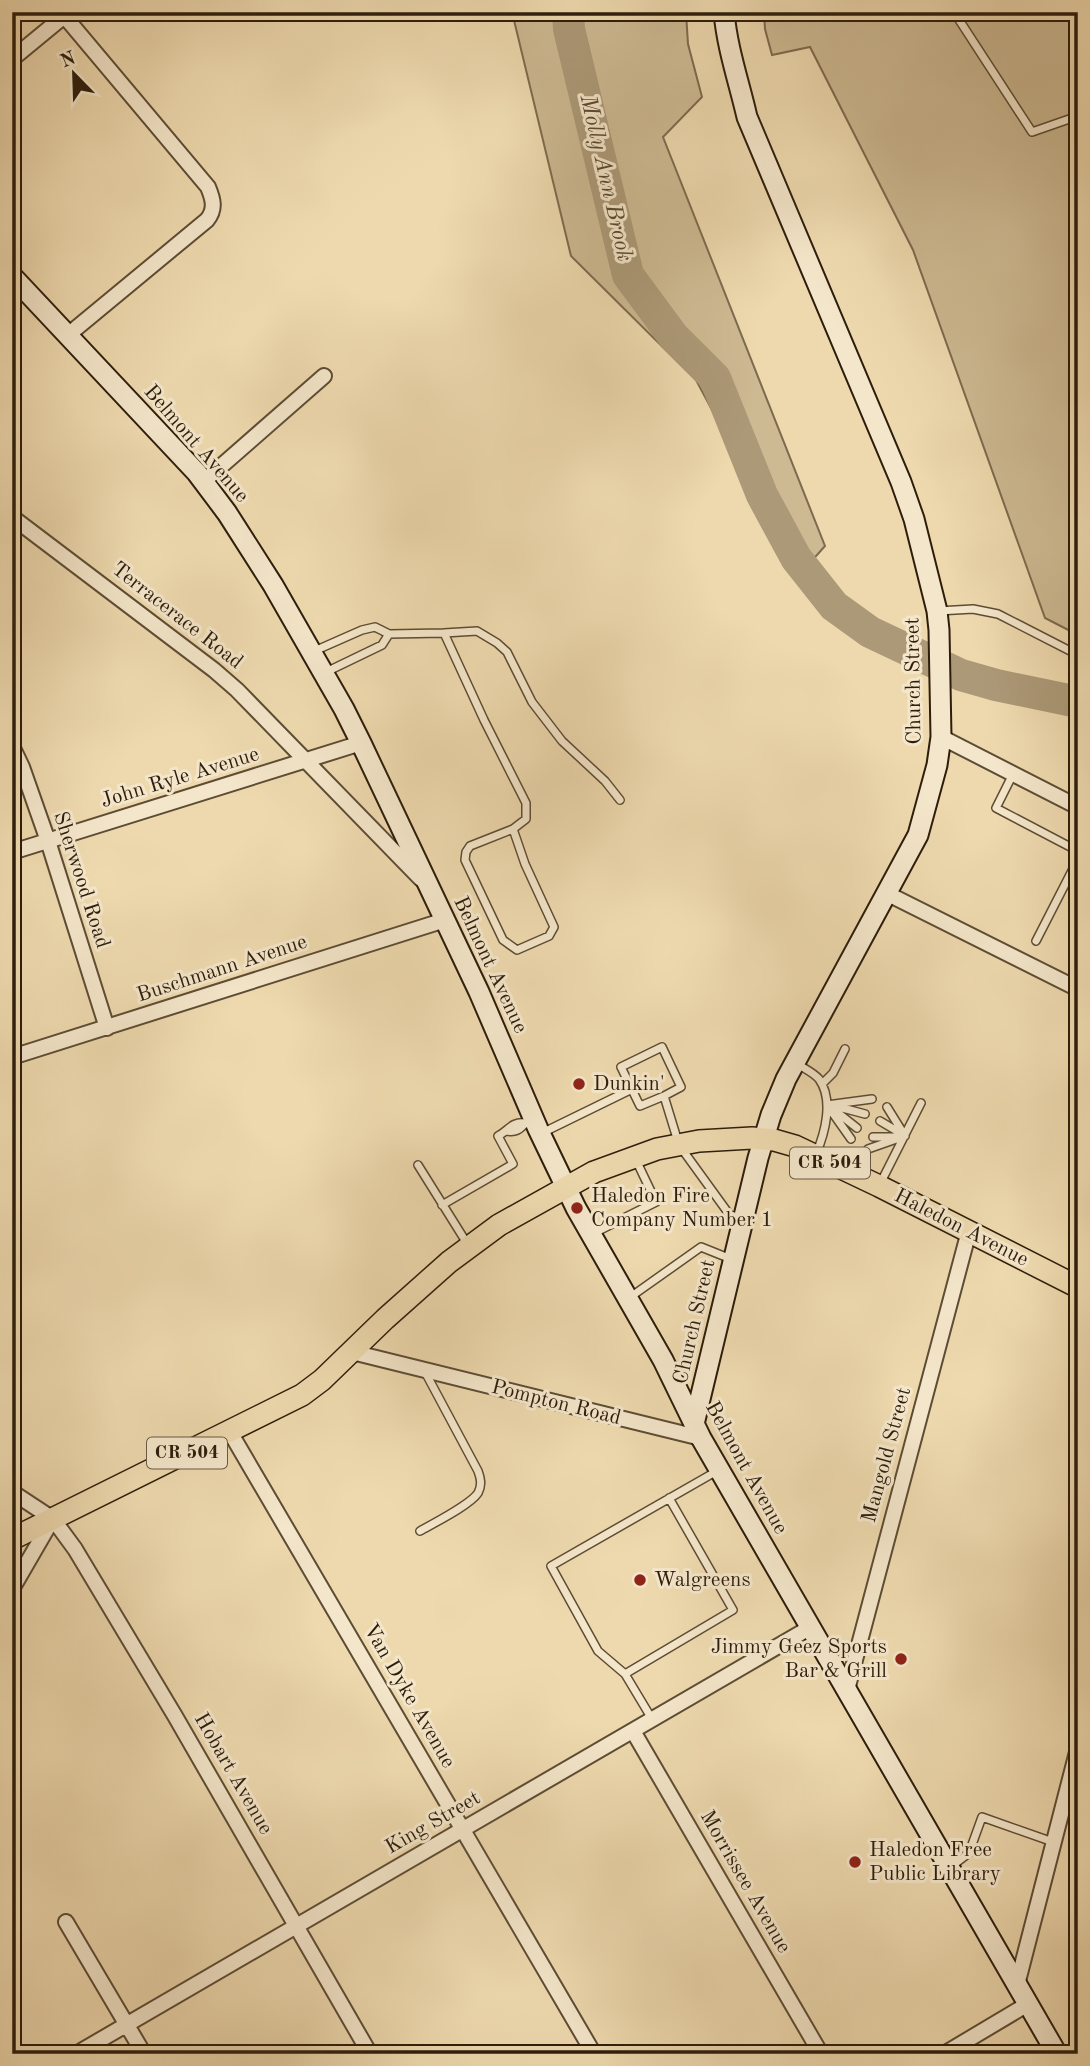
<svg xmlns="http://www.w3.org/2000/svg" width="1090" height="2066" font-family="'Old Standard TT',serif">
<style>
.green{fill:#cdb992;stroke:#7d6b4f;stroke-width:2}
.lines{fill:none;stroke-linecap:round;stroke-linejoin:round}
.river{stroke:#ac9977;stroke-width:32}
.lane-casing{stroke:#5d4c34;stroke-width:10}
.street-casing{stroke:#5d4c34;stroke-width:18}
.secondary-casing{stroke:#2d1d0c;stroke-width:23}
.primary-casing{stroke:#2d1d0c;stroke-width:24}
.lane{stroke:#f4e6ca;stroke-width:7}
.street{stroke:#f4e6ca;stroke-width:14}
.secondary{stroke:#f4e6ca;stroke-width:19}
.primary{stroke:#eed9ae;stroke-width:21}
.poi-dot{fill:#8f2418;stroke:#f4e6ca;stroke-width:2.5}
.labels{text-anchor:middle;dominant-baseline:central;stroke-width:6;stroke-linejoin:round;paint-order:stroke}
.shield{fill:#f4e6ca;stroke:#695945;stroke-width:2}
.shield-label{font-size:19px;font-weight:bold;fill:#2d1d0c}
.street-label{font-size:21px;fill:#2d1d0c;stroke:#f4e6ca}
.poi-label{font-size:21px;fill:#2d1d0c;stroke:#f4e6ca;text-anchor:start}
.water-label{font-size:23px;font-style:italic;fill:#594831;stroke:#f4e6ca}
</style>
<rect width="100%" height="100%" fill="#eed9ae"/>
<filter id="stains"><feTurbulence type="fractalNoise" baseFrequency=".00286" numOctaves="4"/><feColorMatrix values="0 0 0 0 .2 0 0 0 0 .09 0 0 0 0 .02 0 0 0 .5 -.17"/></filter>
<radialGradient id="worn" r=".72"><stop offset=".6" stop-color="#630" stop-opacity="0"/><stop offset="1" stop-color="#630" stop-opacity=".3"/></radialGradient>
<path class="green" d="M512,12H686L688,44L702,97L663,137L825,546L800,574L696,380L571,256Z
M764,12H1078V635L1045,618L913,250L810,47L772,55L765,29Z"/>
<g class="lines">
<path class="river" d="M568,12L569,29L628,275L673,336L715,378L762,495L796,558L834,606L870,632L961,675L996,685L1078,702"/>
<defs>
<path id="lane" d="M954,12L1032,132L1078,116
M938,611L973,609L998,614L1078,655
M444,633L477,631L497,643L507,652L532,702L562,741L605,781L620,800
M389,634L444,633L484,720L526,803V819L513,829L525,864L554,927L549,936L517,950L503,940L465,860L466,852L470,846L513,829
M312,652L362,630L375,627L389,634L382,645L324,673
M1013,774L996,808L1078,851
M1036,941L1078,859
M796,1063C803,1068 813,1072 819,1079C834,1100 825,1133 816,1154
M822,1084L833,1073L845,1049
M664,1096L640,1106L621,1067L662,1047L681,1087L664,1096L679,1145L729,1214L742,1220
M835,1106L865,1114
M833,1109L857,1128
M880,1121L902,1134
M507,1131C518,1133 520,1128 527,1122
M542,1133L632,1089
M873,1137H894
M851,1139L827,1105L872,1099
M868,1149L905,1136L887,1107
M418,1165L468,1245
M881,1182L921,1103
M442,1205L513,1164L498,1136C508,1131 512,1121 525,1123
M592,1234L656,1202L636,1160
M629,1298L701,1247L731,1259
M420,1531C434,1523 470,1505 478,1493C482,1485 481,1479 478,1471L424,1370
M625,1674L733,1610L669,1498
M652,1719L625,1674L598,1651L551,1566L717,1471
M952,1866L969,1853L982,1817L1053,1842"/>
<path id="street" d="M61,12L208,187C213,199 216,209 207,220L68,335
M12,59L69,12
M203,482L324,376
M12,517L214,670L237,690L421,879
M941,737L1078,807
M12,746L22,767L48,841L107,1028
M12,852L361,743
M886,893L1078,989
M12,1057L445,920
M352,1352L701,1438
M230,1432L594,2054
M12,1492L53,1519L75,1549L175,1716L370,2054
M12,1589L52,1520
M847,1690L969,1231
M633,1731L821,2054
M66,1922L144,2054
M1017,1985L1078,1748
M76,2054L811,1627
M944,2054L1028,2004"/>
<path id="secondary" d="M12,276L197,473L227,513L273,585L344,709L361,743L479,992L538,1129L576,1208L663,1360L701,1438L1057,2054
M694,1424L758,1158L771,1115L786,1079L918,835L937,765L941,737L939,630L937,611L914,519L901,482L747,117C739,82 727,48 724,12"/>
<path id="primary" d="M12,1539L302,1395L322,1380L385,1319L449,1262L499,1225L594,1172L657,1149L699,1141L752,1138L774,1140L795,1146L879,1186L1078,1287"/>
</defs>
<use href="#lane" class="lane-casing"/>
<use href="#street" class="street-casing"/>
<use href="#secondary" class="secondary-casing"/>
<use href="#primary" class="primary-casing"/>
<use href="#lane" class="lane"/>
<use href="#street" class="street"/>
<use href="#secondary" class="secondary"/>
<use href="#primary" class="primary"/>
</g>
<g class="poi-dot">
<circle cx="579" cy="1084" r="7"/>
<circle cx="577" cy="1208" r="7"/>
<circle cx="640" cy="1580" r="7"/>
<circle cx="901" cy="1659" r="7"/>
<circle cx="855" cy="1862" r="7"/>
</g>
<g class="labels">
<g class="shield">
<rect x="790" y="1147.5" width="80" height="31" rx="5"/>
<rect x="147" y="1437.5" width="80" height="31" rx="5"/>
</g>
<g class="shield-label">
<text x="830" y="1163">CR 504</text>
<text x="187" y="1453">CR 504</text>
</g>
<g class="street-label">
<text transform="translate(196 444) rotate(49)">Belmont Avenue</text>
<text transform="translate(177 616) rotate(38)">Terracerace Road</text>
<text transform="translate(914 681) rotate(-91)">Church Street</text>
<text transform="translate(180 778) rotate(-17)">John Ryle Avenue</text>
<text transform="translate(81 880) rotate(72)">Sherwood Road</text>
<text transform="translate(490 965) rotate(65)">Belmont Avenue</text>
<text transform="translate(222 969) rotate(-18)">Buschmann Avenue</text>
<text transform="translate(961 1228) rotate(27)">Haledon Avenue</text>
<text transform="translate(695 1322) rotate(-77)">Church Street</text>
<text transform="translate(556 1403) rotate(14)">Pompton Road</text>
<text transform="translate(887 1455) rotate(-75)">Mangold Street</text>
<text transform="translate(746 1468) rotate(61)">Belmont Avenue</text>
<text transform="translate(409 1696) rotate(60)">Van Dyke Avenue</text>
<text transform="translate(233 1774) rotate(60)">Hobart Avenue</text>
<text transform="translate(433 1823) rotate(-30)">King Street</text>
<text transform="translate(745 1882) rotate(60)">Morrissee Avenue</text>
</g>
<g class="poi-label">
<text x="593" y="1084">Dunkin'</text>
<text x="591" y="1196">Haledon Fire<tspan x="591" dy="24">Company Number 1</tspan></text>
<text x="654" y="1580">Walgreens</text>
<text x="887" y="1647" text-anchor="end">Jimmy Geez Sports<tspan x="887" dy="24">Bar &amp; Grill</tspan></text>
<text x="869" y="1850">Haledon Free<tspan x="869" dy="24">Public Library</tspan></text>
</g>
<g class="water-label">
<text transform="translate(606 178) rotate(77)">Molly Ann Brook</text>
</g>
</g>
<rect width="1090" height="2066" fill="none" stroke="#eed9ae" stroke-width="42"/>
<rect x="14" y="14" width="1062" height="2038" fill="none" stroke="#2d1d0c" stroke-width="3.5"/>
<rect x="21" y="21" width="1048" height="2024" fill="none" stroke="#2d1d0c" stroke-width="2"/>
<g transform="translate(74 74) rotate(337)" stroke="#f4e6ca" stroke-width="5" paint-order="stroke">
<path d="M0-5L12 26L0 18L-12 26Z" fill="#2d1d0c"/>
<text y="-10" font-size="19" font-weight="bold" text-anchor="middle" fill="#2d1d0c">N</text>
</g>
<rect width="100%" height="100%" filter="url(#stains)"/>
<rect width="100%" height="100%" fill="url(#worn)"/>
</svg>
